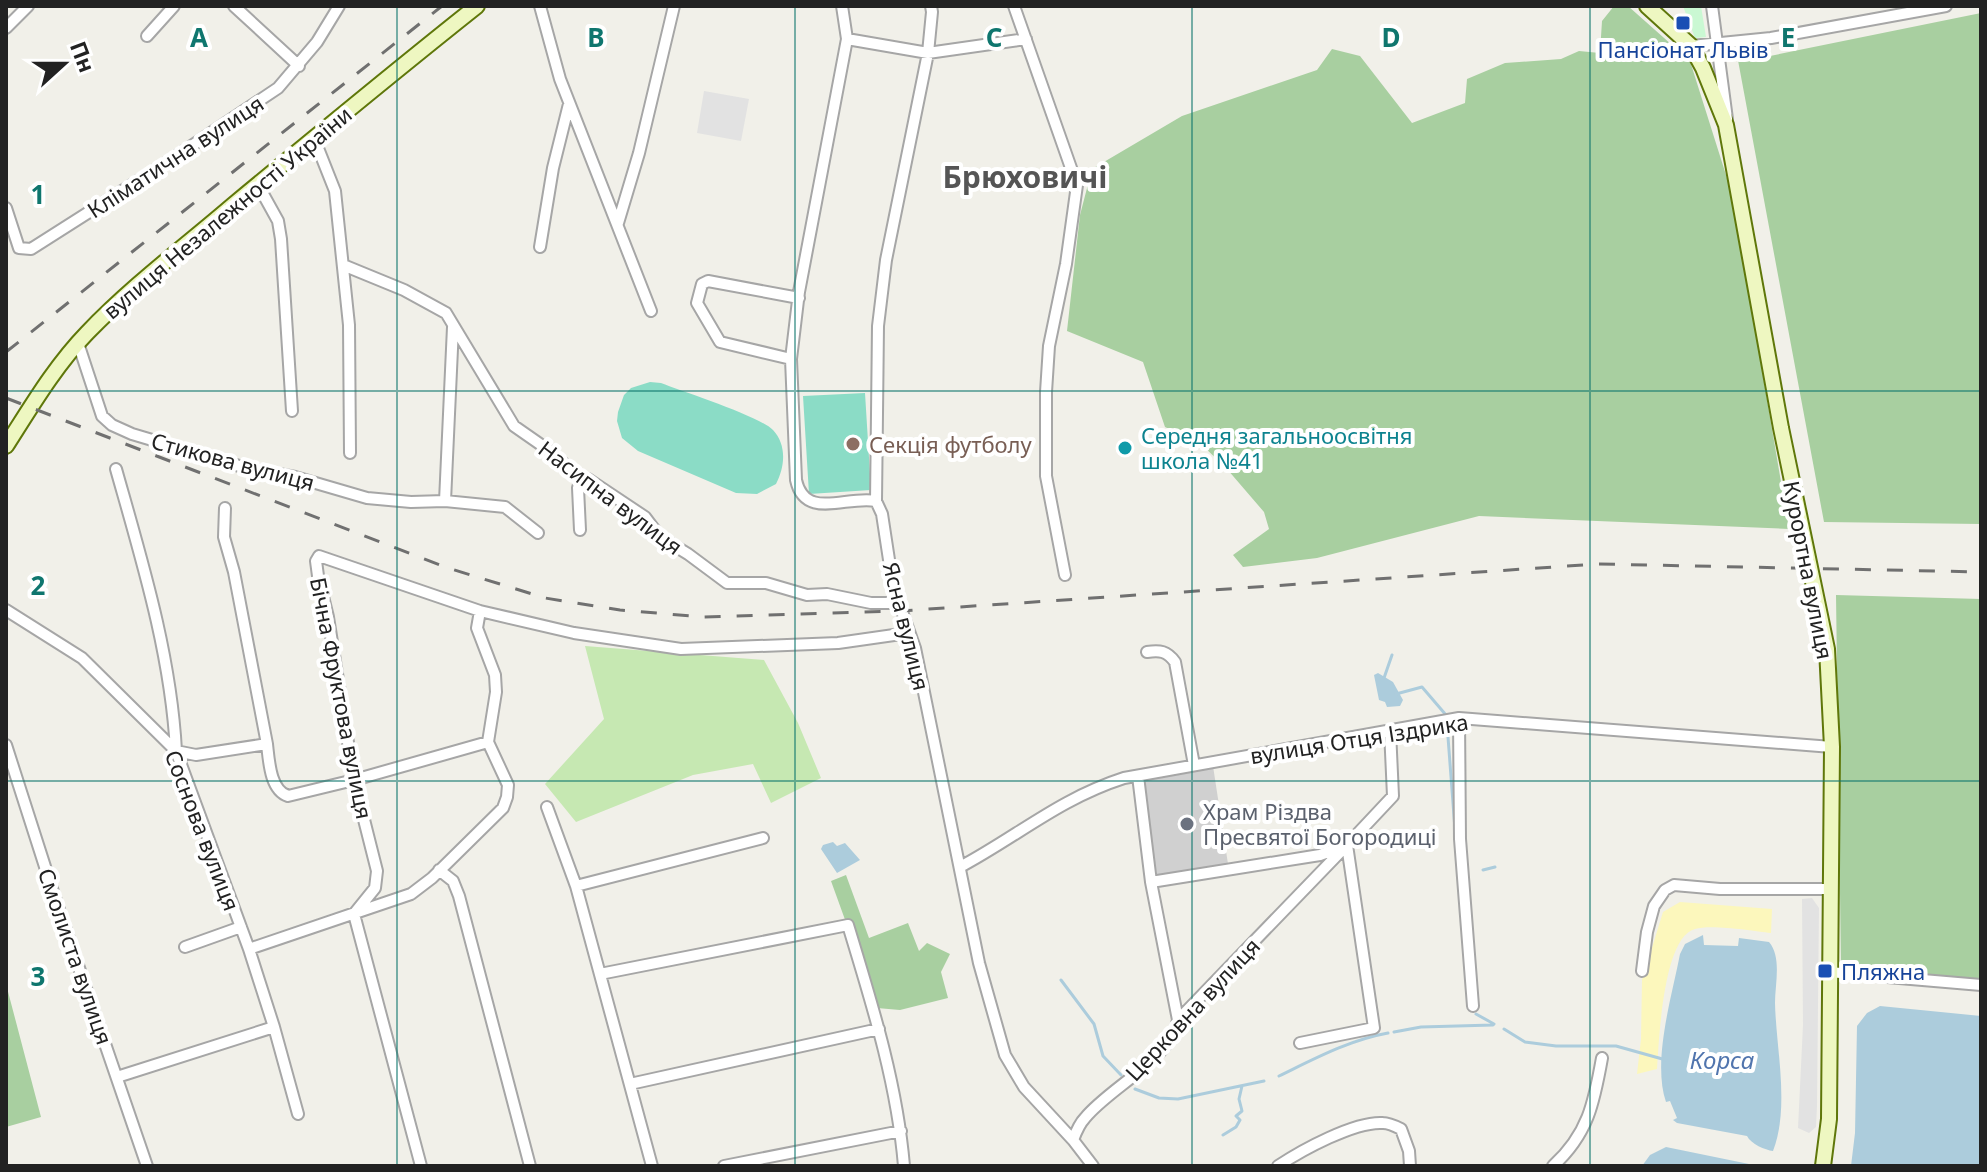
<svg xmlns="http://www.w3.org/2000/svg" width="1987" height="1172" font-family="'Noto Sans',sans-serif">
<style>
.religious{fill:#d0d0d0}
.grass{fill:#c6e8b2}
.forest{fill:#a8cfa0}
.sand{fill:#fcf7bc}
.park{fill:#caf8d3}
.pitch{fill:#8bdcc6}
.parking{fill:#e2e2e2}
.water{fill:#acccdc}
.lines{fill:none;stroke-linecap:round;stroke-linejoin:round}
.stream{stroke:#acccdc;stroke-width:3}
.minor-casing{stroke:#a6a6a6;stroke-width:14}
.secondary-casing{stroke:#5f770a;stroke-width:18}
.minor{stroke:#fff;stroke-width:10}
.secondary{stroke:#eef7c1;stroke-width:14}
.rail{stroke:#707070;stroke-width:3;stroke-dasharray:16 16;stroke-linecap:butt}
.grid{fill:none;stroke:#0f766e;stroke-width:2;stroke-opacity:0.55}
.transit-dot{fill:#1a4fb4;stroke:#fff;stroke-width:3}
.education-dot{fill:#8d6e63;stroke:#fff;stroke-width:3}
.culture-dot{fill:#0f9aa8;stroke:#fff;stroke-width:3}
.worship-dot{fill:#6b7280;stroke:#fff;stroke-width:3}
.labels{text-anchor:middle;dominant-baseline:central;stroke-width:8;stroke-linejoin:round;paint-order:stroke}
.transit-label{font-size:22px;fill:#164399;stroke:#fff}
.street-label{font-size:22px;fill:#222;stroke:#fff}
.culture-label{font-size:22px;fill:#0d838f;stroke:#fff;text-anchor:start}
.education-label{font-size:22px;fill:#785e54;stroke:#fff;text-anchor:start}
.worship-label{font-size:22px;fill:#5b616d;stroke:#fff;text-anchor:start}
.water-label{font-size:24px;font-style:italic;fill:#5175ae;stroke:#fff}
.district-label{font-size:30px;font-weight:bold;fill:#555;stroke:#fff}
.grid-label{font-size:26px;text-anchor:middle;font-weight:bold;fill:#0f766e;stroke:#fff;stroke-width:8;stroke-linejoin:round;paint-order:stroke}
</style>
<rect width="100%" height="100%" fill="#f1f0e9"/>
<path class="religious" d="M1213,766L1228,864L1157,876L1142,777Z"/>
<path class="grass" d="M585,646L764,660L798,723L821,778L771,803L753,764L693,775L576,822L545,784L604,719Z"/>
<path class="forest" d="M1614,6H1628L1690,61L1732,194L1789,529L1479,516L1317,558L1243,567L1233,555L1269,529L1264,512L1227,469L1201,444L1165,427L1143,362L1067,331L1080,215L1092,169L1182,116L1317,70L1332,49L1360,56L1412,123L1465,103L1467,79L1505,63L1561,59L1579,51L1600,53L1602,21Z
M1981,13V524L1824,522L1737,55L1760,58Z
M1836,595L1981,599V979L1841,967Z
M846,875L869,938L908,923L919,951L927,943L950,954L941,972L948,998L900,1010L877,1008L831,881Z
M6,984L41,1117L6,1127Z"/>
<path class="sand" d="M1680,902L1772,909L1771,933C1753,931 1711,924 1695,929C1663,937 1659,1040 1657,1069L1637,1074L1641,1039L1642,980L1663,912Z"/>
<path class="park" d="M1683,6H1701L1706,37L1695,38Z"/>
<path class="pitch" d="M650,382L661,383C684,392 759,416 773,430C787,445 785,467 776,484L757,494L736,493L638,451L622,438L617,421L618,412L624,395L631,388Z
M865,393L871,490L809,494L803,396Z"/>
<path class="parking" d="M704,91L749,99L741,141L697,133Z
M1812,898L1819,908L1817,1106L1816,1127L1809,1133L1798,1128L1803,1025L1802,899Z"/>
<path class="water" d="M1378,673L1393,682L1403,700L1400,706L1387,707L1385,702L1379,700L1374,675Z
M833,842L837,846L845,843L860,860L837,873L821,849L823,845Z
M1703,935L1704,945L1738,946L1739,938L1769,942C1782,957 1775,984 1775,1003C1776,1049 1790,1107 1773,1151C1765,1150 1751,1144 1747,1136L1677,1123L1673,1120L1677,1118L1670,1101L1666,1102C1652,1061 1672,996 1680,954L1685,944Z
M1880,1006L1981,1016V1166H1851L1855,1133L1857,1026L1867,1013Z
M1666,1147L1749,1164L1763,1166H1642L1650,1155Z"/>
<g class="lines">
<path class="stream" d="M1384,678L1392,655
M1396,694L1422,687L1446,715
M1447,724L1467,987
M1483,870L1495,867
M1061,980L1094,1024L1103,1056L1121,1075
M1476,1014L1494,1024
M1504,1029L1525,1042L1556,1046H1616L1666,1060
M1394,1032L1421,1027L1493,1025
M1279,1076C1314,1059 1349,1040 1388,1033
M1135,1089L1159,1098L1178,1099L1264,1081
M1223,1135L1236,1127L1240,1120L1236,1116L1242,1111L1239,1099L1242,1086"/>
<defs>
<path id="minor" d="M234,6L299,66
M540,6L560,79L651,311
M842,6L847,39L799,292L791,359L796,480C805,521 847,495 876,501
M931,6L932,12L928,53L886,260L878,326L876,501L882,514L893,586L915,648L979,963L1005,1055L1024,1087L1073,1140L1093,1166
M1014,6L1077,185L1066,264L1049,346L1046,392V476L1065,575
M1712,6L1727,119
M6,28L28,6
M147,36L174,6
M847,39L928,53L1026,39
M1691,46L1771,38L1946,6
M314,138L335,191L349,325L350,453
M258,185L278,221L281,239L292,411
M6,208L19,248L31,249L163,165L278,88L317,42L339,6
M618,223L639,153L674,6
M540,247L553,168L569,104
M343,265L404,290L446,313L514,426L547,449L581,478L588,479L645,517L660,537L688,554L727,583H766L807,595L827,594L871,603H898
M78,343L102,416L112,425L132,434L246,468L295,477L367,498L411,502L445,501L505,507L538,533
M791,359L720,342L697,303L702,284L708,281L799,298
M116,469C142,561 171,655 176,751L196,755L267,744C269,761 270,790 288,796L354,780L488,742
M445,501L453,327
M225,508L224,537L234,572L267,744
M580,530L578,488L581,478
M6,610L82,658L176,751L249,949L274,1027L298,1114
M1147,652C1160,650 1167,651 1175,662L1194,765
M1459,718L1460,839L1473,1006
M6,745L56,901L147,1166
M1138,776L1151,882L1178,1020
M547,807L576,886L652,1166
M960,867C1018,836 1059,799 1124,778L1459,718L1832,747
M439,870L453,881L459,896L530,1166
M1151,882L1320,855L1347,845L1393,796L1390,730
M576,886L763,838
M185,947L241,927
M249,949L411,894L432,878L503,808L507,797L508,785L488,742L496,692L495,675L477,628L480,611
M1642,971L1647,932L1654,906L1665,890L1674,885L1720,889H1830
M1829,972L1981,985
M600,974L848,925C872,1004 897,1083 904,1166
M1300,1043L1374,1028L1347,845
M117,1077L274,1027
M630,1084L879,1029
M1073,1140C1076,1132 1079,1124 1085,1118C1109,1088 1171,1059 1178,1020L1347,845
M421,1166L354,914L375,888L377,871L354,780L328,617L318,576L316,561L319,556L480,611L574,633L681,649L838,643L908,633
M724,1166L901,1131
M1278,1166C1302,1150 1355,1121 1383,1123C1389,1123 1395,1126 1401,1129L1409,1151L1410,1166
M1553,1166C1588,1134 1594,1103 1602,1058"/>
<path id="secondary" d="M1647,6L1691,46L1703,68L1726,125L1781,428L1827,649L1832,747L1829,1119L1823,1166
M6,446C31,407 55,366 87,333C132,286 184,247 233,205C314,138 395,71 477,6"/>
</defs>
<use href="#minor" class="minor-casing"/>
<use href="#secondary" class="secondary-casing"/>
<use href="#minor" class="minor"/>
<use href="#secondary" class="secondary"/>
<path class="rail" d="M6,352L442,6
M6,398L445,567L545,598L620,610L703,617L900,611L1598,564L1981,572"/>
</g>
<path class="grid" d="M397,6V1166M795,6V1166M1192,6V1166M1590,6V1166M6,391H1981M6,781H1981"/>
<g class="transit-dot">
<rect x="1675" y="15" width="16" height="16" rx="4"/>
<rect x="1817" y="963" width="16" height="16" rx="4"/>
</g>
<circle class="education-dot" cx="853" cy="444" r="8"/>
<circle class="culture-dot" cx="1125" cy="448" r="8"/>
<circle class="worship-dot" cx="1187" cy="824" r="8"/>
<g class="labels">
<g class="transit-label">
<text x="1683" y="49">Пансіонат Львів</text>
<text x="1841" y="971" text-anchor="start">Пляжна</text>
</g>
<g class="street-label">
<text transform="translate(175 156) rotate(-33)">Кліматична вулиця</text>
<text transform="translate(227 212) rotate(-40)">вулиця Незалежності України</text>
<text transform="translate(233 461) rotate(15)">Стикова вулиця</text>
<text transform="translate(611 497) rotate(37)">Насипна вулиця</text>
<text transform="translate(1809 570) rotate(79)">Курортна вулиця</text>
<text transform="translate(907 626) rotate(76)">Ясна вулиця</text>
<text transform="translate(342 698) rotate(79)">Бічна Фруктова вулиця</text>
<text transform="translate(1359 738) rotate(-9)">вулиця Отця Іздрика</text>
<text transform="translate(203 830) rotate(69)">Соснова вулиця</text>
<text transform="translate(76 956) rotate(71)">Смолиста вулиця</text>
<text transform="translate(1192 1009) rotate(-47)">Церковна вулиця</text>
</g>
<g class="culture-label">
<text x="1141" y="435">Середня загальноосвітня<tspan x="1141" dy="25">школа №41</tspan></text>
</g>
<g class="education-label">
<text x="869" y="444">Секція футболу</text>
</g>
<g class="worship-label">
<text x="1203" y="811">Храм Різдва<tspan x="1203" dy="25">Пресвятої Богородиці</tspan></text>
</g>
<g class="water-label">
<text x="1722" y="1059">Корса</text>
</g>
<g class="district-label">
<text x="1025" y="176">Брюховичі</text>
</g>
</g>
<g class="grid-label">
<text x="199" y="47">A</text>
<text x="596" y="47">B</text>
<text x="994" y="47">C</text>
<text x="1391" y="47">D</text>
<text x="1788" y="47">E</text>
<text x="38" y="204">1</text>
<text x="38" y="595">2</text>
<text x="38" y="986">3</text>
</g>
<rect width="1987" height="1172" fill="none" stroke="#222222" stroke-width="16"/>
<g transform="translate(64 64) rotate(69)" stroke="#ffffff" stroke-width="6" paint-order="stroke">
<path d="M0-6L14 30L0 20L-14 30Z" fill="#222222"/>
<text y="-12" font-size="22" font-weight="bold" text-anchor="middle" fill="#222222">Пн</text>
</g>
</svg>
